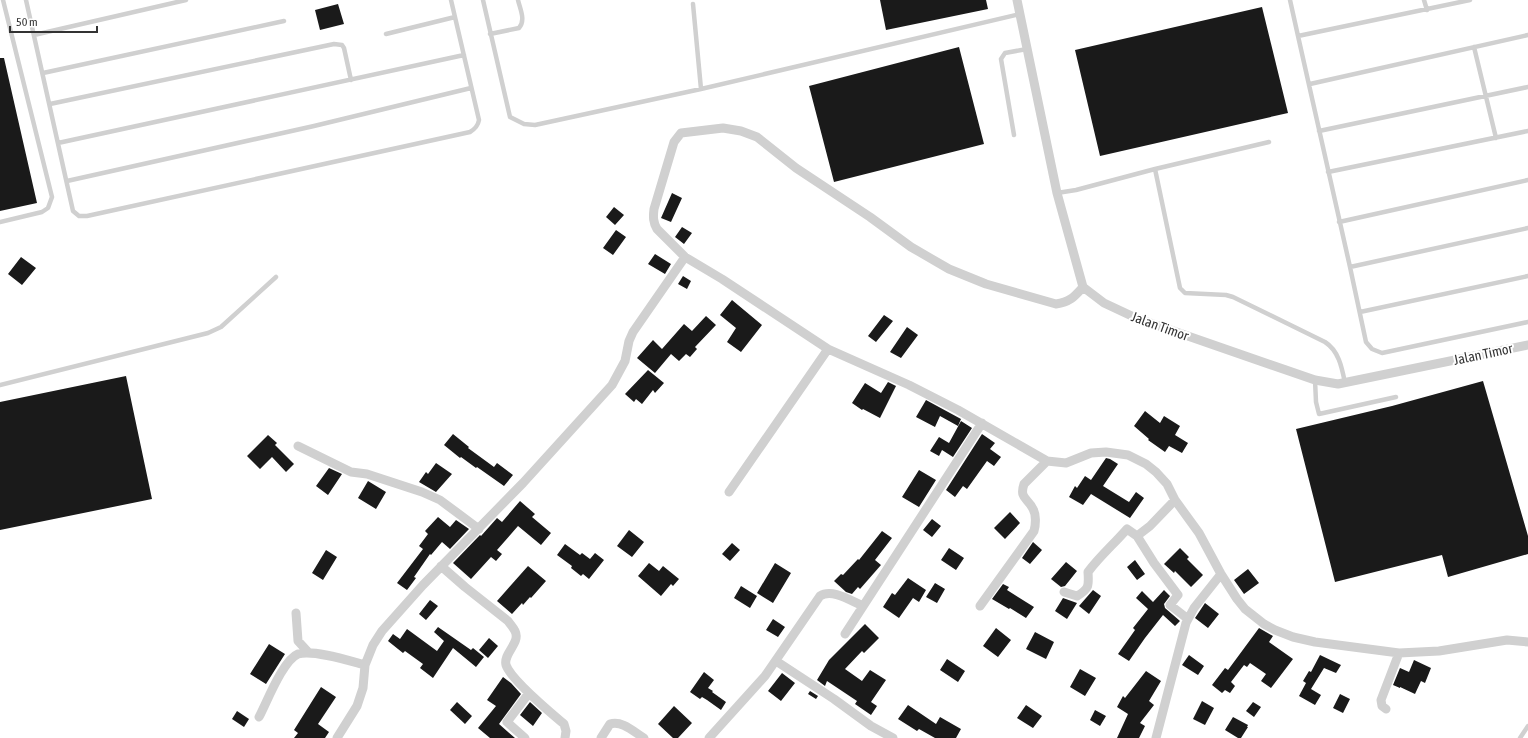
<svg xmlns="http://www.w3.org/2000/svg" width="1528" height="738" font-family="'Asap Condensed',sans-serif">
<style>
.building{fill:#1a1a1a}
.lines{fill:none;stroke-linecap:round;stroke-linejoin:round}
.service{stroke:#d0d0d0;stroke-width:4.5}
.minor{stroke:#d0d0d0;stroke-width:9}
.labels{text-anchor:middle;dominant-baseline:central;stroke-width:4;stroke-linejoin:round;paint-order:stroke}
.street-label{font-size:14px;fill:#333;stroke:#fff}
</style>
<rect width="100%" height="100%" fill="#fff"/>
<path class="building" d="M880,0H986L988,9L886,30Z
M338,4L344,24L320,30L315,10Z
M1262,7L1288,113L1100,156L1075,50Z
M959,47L984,144L834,182L809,86Z
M0,58H4L37,203L0,211Z
M672,193L682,198L671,222L661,218Z
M614,207L624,215L615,225L606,217Z
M682,227L692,233L684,244L675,237Z
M616,230L626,237L613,255L603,248Z
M655,254L671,264L665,274L648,264Z
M21,257L36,268L22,285L8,274Z
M683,276L691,281L687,289L678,284Z
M732,300L762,325L741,352L727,342L736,328L720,315Z
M884,315L893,321L876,342L868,336Z
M706,316L716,325L695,347L697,349L690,357L686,354L679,361L671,354L655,373L637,358L653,340L662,349L684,324L692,331Z
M907,327L918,335L901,358L890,352Z
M648,370L664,383L655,393L653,390L642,404L636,399L634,402L625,394Z
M126,376L152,499L0,530V402Z
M1483,381L1528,536V554L1448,577L1442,555L1335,582L1296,429L1392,406Z
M888,382L896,386L880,418L863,409L862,410L852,403L865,383L881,393Z
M926,400L961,419L958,426L940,416L935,427L916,417Z
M1145,411L1160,423L1164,416L1180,426L1175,435L1188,443L1182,453L1169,446L1165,452L1148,440L1149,439L1134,426Z
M961,421L972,428L953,457L942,450L939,456L930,451L939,437L949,443Z
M453,434L469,447L468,448L494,467L497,463L513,475L504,486L477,467L476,468L461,457L460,458L444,445Z
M982,434L995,443L990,449L1001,457L994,466L987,461L967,489L963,486L955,497L946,490Z
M268,435L277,443L275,445L294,464L286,472L272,457L260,469L247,456Z
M1106,458L1110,459L1118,464L1103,486L1129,502L1136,492L1144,498L1130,518L1091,494L1083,505L1069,497L1075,486L1077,488L1085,476L1091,480Z
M436,463L452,474L436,492L419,482L426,472L428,474Z
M329,468L342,474L328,495L316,486Z
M919,470L936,480L919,507L902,497Z
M368,481L386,492L376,509L358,498Z
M520,501L535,514L532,517L551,533L541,545L518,526L497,550L502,554L496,561L491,557L471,579L453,563L480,535L481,536L497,518L502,522Z
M1010,512L1020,523L1005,539L994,528Z
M438,517L450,527L456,520L469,529L450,549L442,542L431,555L430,554L414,577L416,578L407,590L397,583L423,549L419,546L428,534L425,531Z
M932,519L941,526L932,537L923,530Z
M629,530L644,542L632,557L617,546Z
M882,531L892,538L875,560L881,565L860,589L858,587L852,594L846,592L834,581L841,574L843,575L858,559L859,560Z
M1033,542L1042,550L1030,564L1022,558Z
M732,543L740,550L730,561L722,554Z
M565,544L580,555L582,553L590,559L595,553L604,560L589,579L583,574L581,576L571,568L572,566L557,555Z
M949,548L964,558L956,570L941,560Z
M1180,548L1189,557L1187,559L1203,575L1191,587L1175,571L1174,573L1164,564Z
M326,550L337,557L323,580L312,573Z
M1135,560L1145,574L1137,580L1127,567Z
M1066,562L1077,571L1065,586L1061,587L1051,579Z
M649,563L659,571L663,566L679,579L673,586L671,584L661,596L638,576Z
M775,563L791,573L773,603L757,593Z
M528,566L546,581L531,598L530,597L523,605L522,603L512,614L497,601Z
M1248,569L1259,583L1244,594L1234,580Z
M908,578L926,590L919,602L913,598L899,618L883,607L892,593L895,595Z
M935,583L945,589L937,603L926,597Z
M1003,584L1009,587L1007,590L1034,607L1026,618L1010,608L1009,609L992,599Z
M741,586L757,596L750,608L734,598Z
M1093,590L1101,596L1089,614L1079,606Z
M1164,590L1170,596L1164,604L1165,608L1180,621L1175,626L1163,615L1145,638L1129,661L1118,654L1135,630L1133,628L1148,609L1136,598L1142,591L1153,602Z
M1063,598L1077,603L1067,619L1055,611Z
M430,600L438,606L426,620L419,614Z
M1205,603L1219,614L1208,628L1195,618Z
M773,619L785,627L778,637L766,630Z
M865,624L879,638L864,653L862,651L845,669L862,681L870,670L886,680L871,702L877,706L871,715L855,704L857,701L827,681L825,686L817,680L829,660Z
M438,627L471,650L473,648L484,657L476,667L453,648L433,678L420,668L423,664L405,651L403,653L388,641L393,634L400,639L407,629L437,651L444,641L434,632Z
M996,628L1011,640L998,657L983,646Z
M1259,628L1273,636L1269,642L1293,659L1271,688L1261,681L1266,674L1250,663L1247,667L1244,665L1231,682L1235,686L1230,693L1225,690L1222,693L1212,685L1225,668L1228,670Z
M1035,632L1054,642L1046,659L1026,649Z
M489,638L498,646L488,658L479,650Z
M269,644L285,654L266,684L250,674Z
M1189,655L1204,666L1198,675L1182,665Z
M1320,655L1341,665L1336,673L1324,668L1311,689L1321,695L1315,705L1299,696L1306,683L1303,681L1309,671L1311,672Z
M947,659L965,671L958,682L940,670Z
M1414,660L1431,668L1425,683L1421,681L1415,694L1400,687V688L1393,685L1400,668L1409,672Z
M1080,669L1096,678L1085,696L1070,687Z
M1146,671L1161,681L1149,701L1154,705L1140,723L1145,726L1139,738H1117L1128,714L1117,707L1123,696L1125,698Z
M704,672L714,680L708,688L713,691L712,692L726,702L721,710L707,700L702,697L700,699L690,692Z
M782,673L795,683L781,701L768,691Z
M503,677L511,683L521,694L499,724L515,738H490L478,728L496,706L487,700Z
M321,687L336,697L318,724L329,732L325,738H294L298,733L294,730Z
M810,691L818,696L816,699L808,694Z
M1340,694L1350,699L1343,713L1333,708Z
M1202,701L1214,708L1205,725L1193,719Z
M457,702L472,716L465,724L450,710Z
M530,702L542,713L533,726L520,715Z
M1253,702L1261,707L1254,717L1246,711Z
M908,705L936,724L940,717L961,729L956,738H935L919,729L917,731L898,719Z
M1026,705L1042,716L1033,728L1017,718Z
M674,706L692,723L678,738H673L658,724Z
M1095,710L1106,716L1100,726L1090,720Z
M237,711L249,719L244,727L232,719Z
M1233,717L1248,725L1247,727H1248L1241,738H1238L1225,730Z"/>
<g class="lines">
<path class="service" d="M26,0L73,211L79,216H87L470,132C475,129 478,126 479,120L451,0
M483,0L510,117L524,124L535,125L701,89L1020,14
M1290,0L1298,36
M1424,0L1427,10
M1470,0L1298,36L1350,267L1366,342L1372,349L1382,353L1528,322
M693,4L701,89
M386,34L455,17
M490,34L519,28C526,20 520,9 518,0
M34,35L186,0
M1474,47L1496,138
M43,73L284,21
M1310,84L1528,35
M50,104L334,44L342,45L344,48L351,80
M1319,131L1528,87
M1014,135L1001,59L1005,53L1027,49
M58,143L464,55
M1155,169L1269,142
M1328,172L1528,131
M67,181L314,126L471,88
M1057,193L1076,190L1155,169L1180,288L1185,293L1226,295L1233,297L1325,342C1339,351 1342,368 1345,383
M0,222L42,212L48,208L52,197L3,0
M1339,222L1528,180
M1350,267L1528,228
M1360,312L1528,276
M1315,380L1316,402L1319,414L1396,397
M0,385L208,333L221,327L276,277
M1520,738L1528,726"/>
<path class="minor" d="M1017,0L1057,193L1083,287L1104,303L1136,318L1286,370L1315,380L1338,384L1528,345
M1083,287C1074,297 1070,302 1056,304L986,284L949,269L911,247L870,217L796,168L757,137L741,131L723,128L681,133L674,142L654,209C653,217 653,222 657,229L685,257L722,279L828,349L909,385L958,410L1047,461L1066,463L1091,453L1106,452L1128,455L1146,464L1156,472L1167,484L1175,500L1199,533L1221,574L1237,599L1245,609L1264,624L1275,630L1293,637L1315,642L1399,653L1439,651L1507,640L1528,642
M298,446L351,472L367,474L422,492L440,500L479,529
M729,492L828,349
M1137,536L1154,563L1178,595L1170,605L1188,619
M441,566L465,587L508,621C510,624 513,627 515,631C521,643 503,653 506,665C511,680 551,713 564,724L566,731L565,738
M1064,592L1077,596C1089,589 1089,586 1088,572C1100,556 1114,544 1127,529L1137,536L1150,526L1175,500
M980,606L1034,531C1036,524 1036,514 1033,509C1028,498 1019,499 1024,484L1047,461
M296,613L298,641L309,653
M845,634L982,423
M776,661L834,699L871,726L893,738
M1386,709L1382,706L1381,700L1399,653
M259,717C267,702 283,660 298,654C313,649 350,661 365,665
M337,738L357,706L363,688L365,665L373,645L382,631L423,585L523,483L612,385L625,361L629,341L633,332L685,257
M525,738L507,722L529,693
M601,738L610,724C622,720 634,732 644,738
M709,738L765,676L820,596C832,588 851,601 863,606
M1156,738L1186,623L1194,608L1221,574"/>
</g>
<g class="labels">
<g class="street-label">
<text transform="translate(1160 326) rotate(20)">Jalan Timor</text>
<text transform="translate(1483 354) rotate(-12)">Jalan Timor</text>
</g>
</g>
<path d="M10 26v6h87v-6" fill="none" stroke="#333333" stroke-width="2"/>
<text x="16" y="26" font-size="12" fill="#333333" stroke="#ffffff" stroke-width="3" paint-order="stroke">50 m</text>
</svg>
